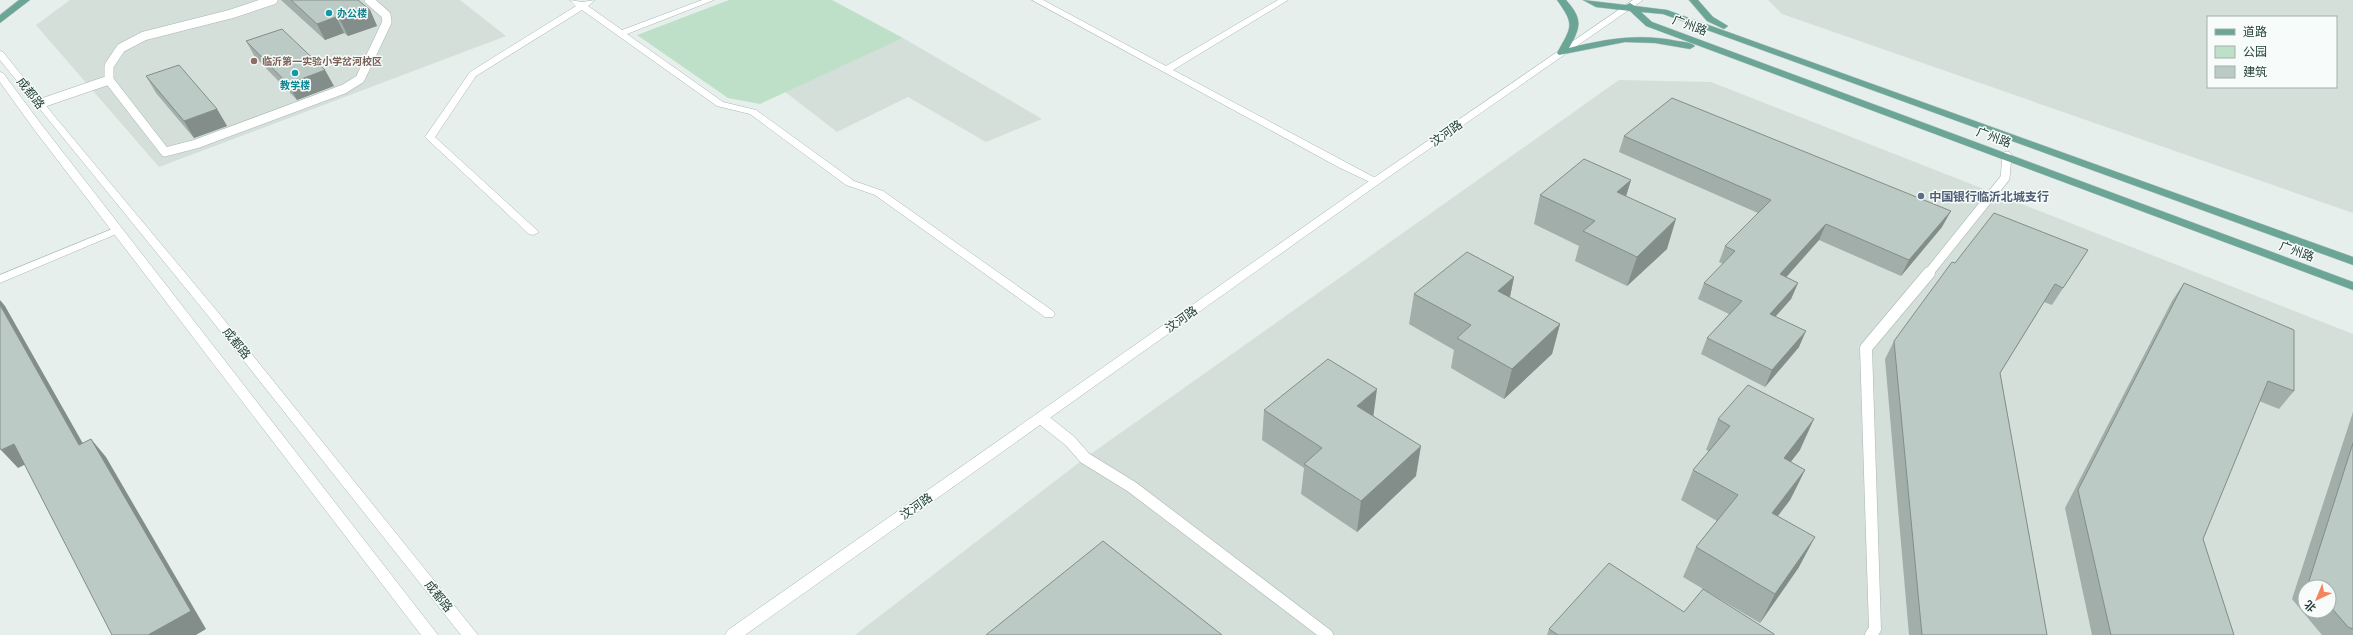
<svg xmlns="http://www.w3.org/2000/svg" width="2353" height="635" font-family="'Open Sans','Noto Sans SC',sans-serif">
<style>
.built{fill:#d4dfda;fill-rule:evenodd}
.green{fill:#bfe0c8}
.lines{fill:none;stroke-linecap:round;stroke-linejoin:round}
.service-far1-casing{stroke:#a8b8b2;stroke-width:10}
.service-casing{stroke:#a8b8b2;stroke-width:13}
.minor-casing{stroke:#a8b8b2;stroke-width:1}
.tertiary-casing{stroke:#a8b8b2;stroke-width:1}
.primary-casing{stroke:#c2cac8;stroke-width:1}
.service-far1{stroke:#fff;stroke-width:9}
.service{stroke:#fff;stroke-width:12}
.minor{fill:#fff;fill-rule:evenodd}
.tertiary{fill:#fff;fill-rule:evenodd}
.primary{fill:#6aa596;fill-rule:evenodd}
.wall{fill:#a1aea9;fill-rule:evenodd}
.shaded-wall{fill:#838d89}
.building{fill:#bbcac4;stroke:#838d89}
.culture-dot{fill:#0f9aa8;stroke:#f7fbf9;stroke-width:1.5}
.education-dot{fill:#8d6e63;stroke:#f7fbf9;stroke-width:1.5}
.service-dot{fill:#5c6f8a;stroke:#f7fbf9;stroke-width:1.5}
.labels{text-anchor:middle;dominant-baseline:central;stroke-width:3;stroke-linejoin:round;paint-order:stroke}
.far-culture-label{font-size:10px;font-weight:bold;fill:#0d838f;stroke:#f7fbf9;text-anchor:start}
.far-education-label{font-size:10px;font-weight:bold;fill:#785e54;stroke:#f7fbf9;text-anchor:start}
.street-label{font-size:12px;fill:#24423a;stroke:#f7fbf9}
.service-label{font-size:12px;font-weight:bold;fill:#4e5e75;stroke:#f7fbf9;text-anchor:start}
</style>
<rect width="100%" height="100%" fill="#e6efeb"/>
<path class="built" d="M70,0H460L506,36L159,167L36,25Z
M1768,0H2353V213L1782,14ZM2208,17H2336V87H2208Z
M903,38L1042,119L986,142L908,97L837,132L784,91Z
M1619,80L1711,82L2353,334V635H855L1085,458ZM2305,587H2329V611H2305Z"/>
<path class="green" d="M729,0H832L903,38L760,104L728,98L637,35Z"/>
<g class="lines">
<defs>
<path id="service-far1" d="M273,0L231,14L144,36L121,48L109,66V80L165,152L196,144L344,89L360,79L387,22L386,15L369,0
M39,104L109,80
M1928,274L2005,178L2007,156"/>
<path id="service" d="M1041,418L1070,441L1085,458L1132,487L1327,635
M1871,635L1875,629L1866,348L1929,273"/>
<path id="minor" d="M570,0L582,2L595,0L588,6L622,30L702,0H714L627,34L723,102L756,110L854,181L883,191L1053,311L1055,314L1053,317H1045L875,195L846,185L750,114L717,106L582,10L476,76L435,137L539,232L533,235L529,234L425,137L470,72L576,6Z
M1032,0H1043L1166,66L1278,0H1288L1173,70L1381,181L1380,183H1372L1340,168Z
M117,227L121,228L123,230L121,232L0,283V275Z"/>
<path id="tertiary" d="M1633,0H1643L1380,183L745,635H725L728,630L1372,179Z
M0,51L3,52L56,118L217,311L478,635H461L209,317L0,60Z
M0,72L3,73L41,124L438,635H421L33,128L0,82Z"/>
<path id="primary" d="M19,0H30L0,23V15Z
M1557,0H1566C1583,19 1581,27 1569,48C1605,39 1640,33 1677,41C1683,42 1691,42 1695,46L1690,49L1655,43L1625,42L1559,55L1557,53C1572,26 1575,25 1557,0Z
M1583,0L1626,5L1630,3L1635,6L1667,10L2353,257V265L1663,14L1641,12L1652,22L2353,282V290L1646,26L1630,11L1596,7Z
M1689,0H1698L1713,17L1728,26L1724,29L1707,21Z"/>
</defs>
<use href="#service-far1" class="service-far1-casing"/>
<use href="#service" class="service-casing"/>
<use href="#minor" class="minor-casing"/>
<use href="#tertiary" class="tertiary-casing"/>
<use href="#primary" class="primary-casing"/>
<use href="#service-far1" class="service-far1"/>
<use href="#service" class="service"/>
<use href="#minor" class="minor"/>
<use href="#tertiary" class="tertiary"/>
<use href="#primary" class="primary"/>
</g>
<path class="wall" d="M281,0H358L370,10L377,26L348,36L344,33L325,40Z
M246,41L334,86L297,100L255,57Z
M146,76L217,109L227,126L194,138L156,93Z
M1624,136L1942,227L1901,276L1819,240L1786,277L1798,283L1791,299L1776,316L1799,347L1765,387L1701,354L1707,338L1729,314L1698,299L1704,283L1723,264L1719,262L1725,246L1758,213L1619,152Z
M1631,180L1626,196L1667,249L1627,286L1575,261L1579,246L1534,224L1540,195Z
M2088,250L2052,305L2044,302L2000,373L2047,635H1909L1885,359L1894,341L1955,263Z
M1514,277L1510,297L1560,324L1552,354L1504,399L1451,368L1454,350L1409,324L1414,294Z
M2184,283L2294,391L2279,409L2259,401L2203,539L2234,635H2092L2065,508L2172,301Z
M1264,410L1373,416L1416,476L1357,532L1301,494L1304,468L1262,440Z
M2353,412V635H2322L2292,599ZM2305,587H2329V611H2305Z
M1718,419L1800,450L1790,462L1805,470L1790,500L1778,516L1799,567L1760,623L1683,577L1696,547L1717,521L1681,500L1693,470L1709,451L1706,450Z
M1684,612L1774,635H1547L1549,629Z"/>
<path class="shaded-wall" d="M370,10L377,26L348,36L340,20Z
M336,17L344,33L325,40L317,24Z
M325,70L334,86L297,100L288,84Z
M217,109L227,126L194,138L184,121Z
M1631,180L1622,209L1617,192Z
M1951,211L1942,227L1901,276L1909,260Z
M1676,219L1667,249L1627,286L1637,257Z
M1826,224L1819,240L1774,291L1780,274Z
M1514,277L1508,306L1498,291Z
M1798,283L1791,299L1763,330L1770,314Z
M2055,284L2044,302L1989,391L2000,373Z
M0,300L5,306L94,463L79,445L0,305Z
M1560,324L1552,354L1504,399L1512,369Z
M1806,331L1799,347L1765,387L1772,370Z
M1377,389L1373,419L1357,406Z
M1814,419L1800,450L1770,489L1784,458Z
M91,439L106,457L206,629L196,635H148Z
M14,444L30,462L18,468L1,450Z
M1421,446L1416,476L1357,532L1361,501Z
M1805,470L1790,500L1757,543L1772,513Z
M1815,537L1799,567L1760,623L1775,594Z"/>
<path class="building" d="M291,0H358L370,10L340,20L336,17L317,24Z
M282,29L325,70L288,84L246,41Z
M179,65L217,109L184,121L146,76Z
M1672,98L1951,211L1909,260L1826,224L1780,274L1798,283L1770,314L1806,331L1772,370L1707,338L1742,301L1704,283L1735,251L1725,246L1771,200L1624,136Z
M1584,159L1631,180L1617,192L1676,219L1637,257L1583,231L1595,221L1540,195Z
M1994,213L2088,250L2063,288L2055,284L2000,373L2047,635H1922L1894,341L1952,262L1955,263Z
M1467,252L1514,277L1498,291L1560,324L1512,369L1457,338L1471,325L1414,294Z
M2184,283L2294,330V391L2268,381L2203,539L2234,635H2111L2078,490Z
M0,305L79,445L91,439L191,611L148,635H112L14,444L1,450L0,448Z
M1328,359L1377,389L1357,406L1421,446L1361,501L1304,464L1322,448L1264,410Z
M1748,385L1814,419L1784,458L1805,470L1772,513L1815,537L1775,594L1696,547L1738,495L1693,470L1730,426L1718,419Z
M2353,443V629L2348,627L2329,605V587H2314L2309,581Z
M1103,541L1222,635H986Z
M1609,563L1684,612L1703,589L1774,634V635H1558L1549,629Z"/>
<g class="culture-dot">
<circle cx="329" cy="13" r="4"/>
<circle cx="295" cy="73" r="4"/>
</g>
<circle class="education-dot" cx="254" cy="61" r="4"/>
<circle class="service-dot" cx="1921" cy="196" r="4"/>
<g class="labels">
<g class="far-culture-label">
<text x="337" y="13">办公楼</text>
<text x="295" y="85" text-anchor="middle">教学楼</text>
</g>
<g class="far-education-label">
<text x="262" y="61">临沂第一实验小学岔河校区</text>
</g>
<g class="street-label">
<text transform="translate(1690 25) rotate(20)">广州路</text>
<text transform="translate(31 93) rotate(52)">成都路</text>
<text transform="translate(1446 133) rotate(-35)">汶河路</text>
<text transform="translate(1994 137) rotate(20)">广州路</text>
<text transform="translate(2297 251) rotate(20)">广州路</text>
<text transform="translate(1181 319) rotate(-35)">汶河路</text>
<text transform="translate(237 343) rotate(51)">成都路</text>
<text transform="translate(916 506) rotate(-35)">汶河路</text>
<text transform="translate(439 596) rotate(51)">成都路</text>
</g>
<g class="service-label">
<text x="1929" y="196">中国银行临沂北城支行</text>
</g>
</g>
<rect x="2207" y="16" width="130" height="72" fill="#f7fbf9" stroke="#a3b1ad"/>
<rect x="2215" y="29" width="20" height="6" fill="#6aa596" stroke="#a3b1ad"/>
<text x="2243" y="36" font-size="12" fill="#24423a">道路</text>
<rect x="2215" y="46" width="20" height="12" fill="#bfe0c8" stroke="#a3b1ad"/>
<text x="2243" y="56" font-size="12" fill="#24423a">公园</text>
<rect x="2215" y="66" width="20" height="12" fill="#bbcac4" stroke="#a3b1ad"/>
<text x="2243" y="76" font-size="12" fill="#24423a">建筑</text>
<g transform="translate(2317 599) rotate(224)"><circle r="19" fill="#f7fbf9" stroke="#a3b1ad"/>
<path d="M0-3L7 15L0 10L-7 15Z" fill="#f4845f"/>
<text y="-6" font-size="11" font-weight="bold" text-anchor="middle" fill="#24423a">北</text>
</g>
</svg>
